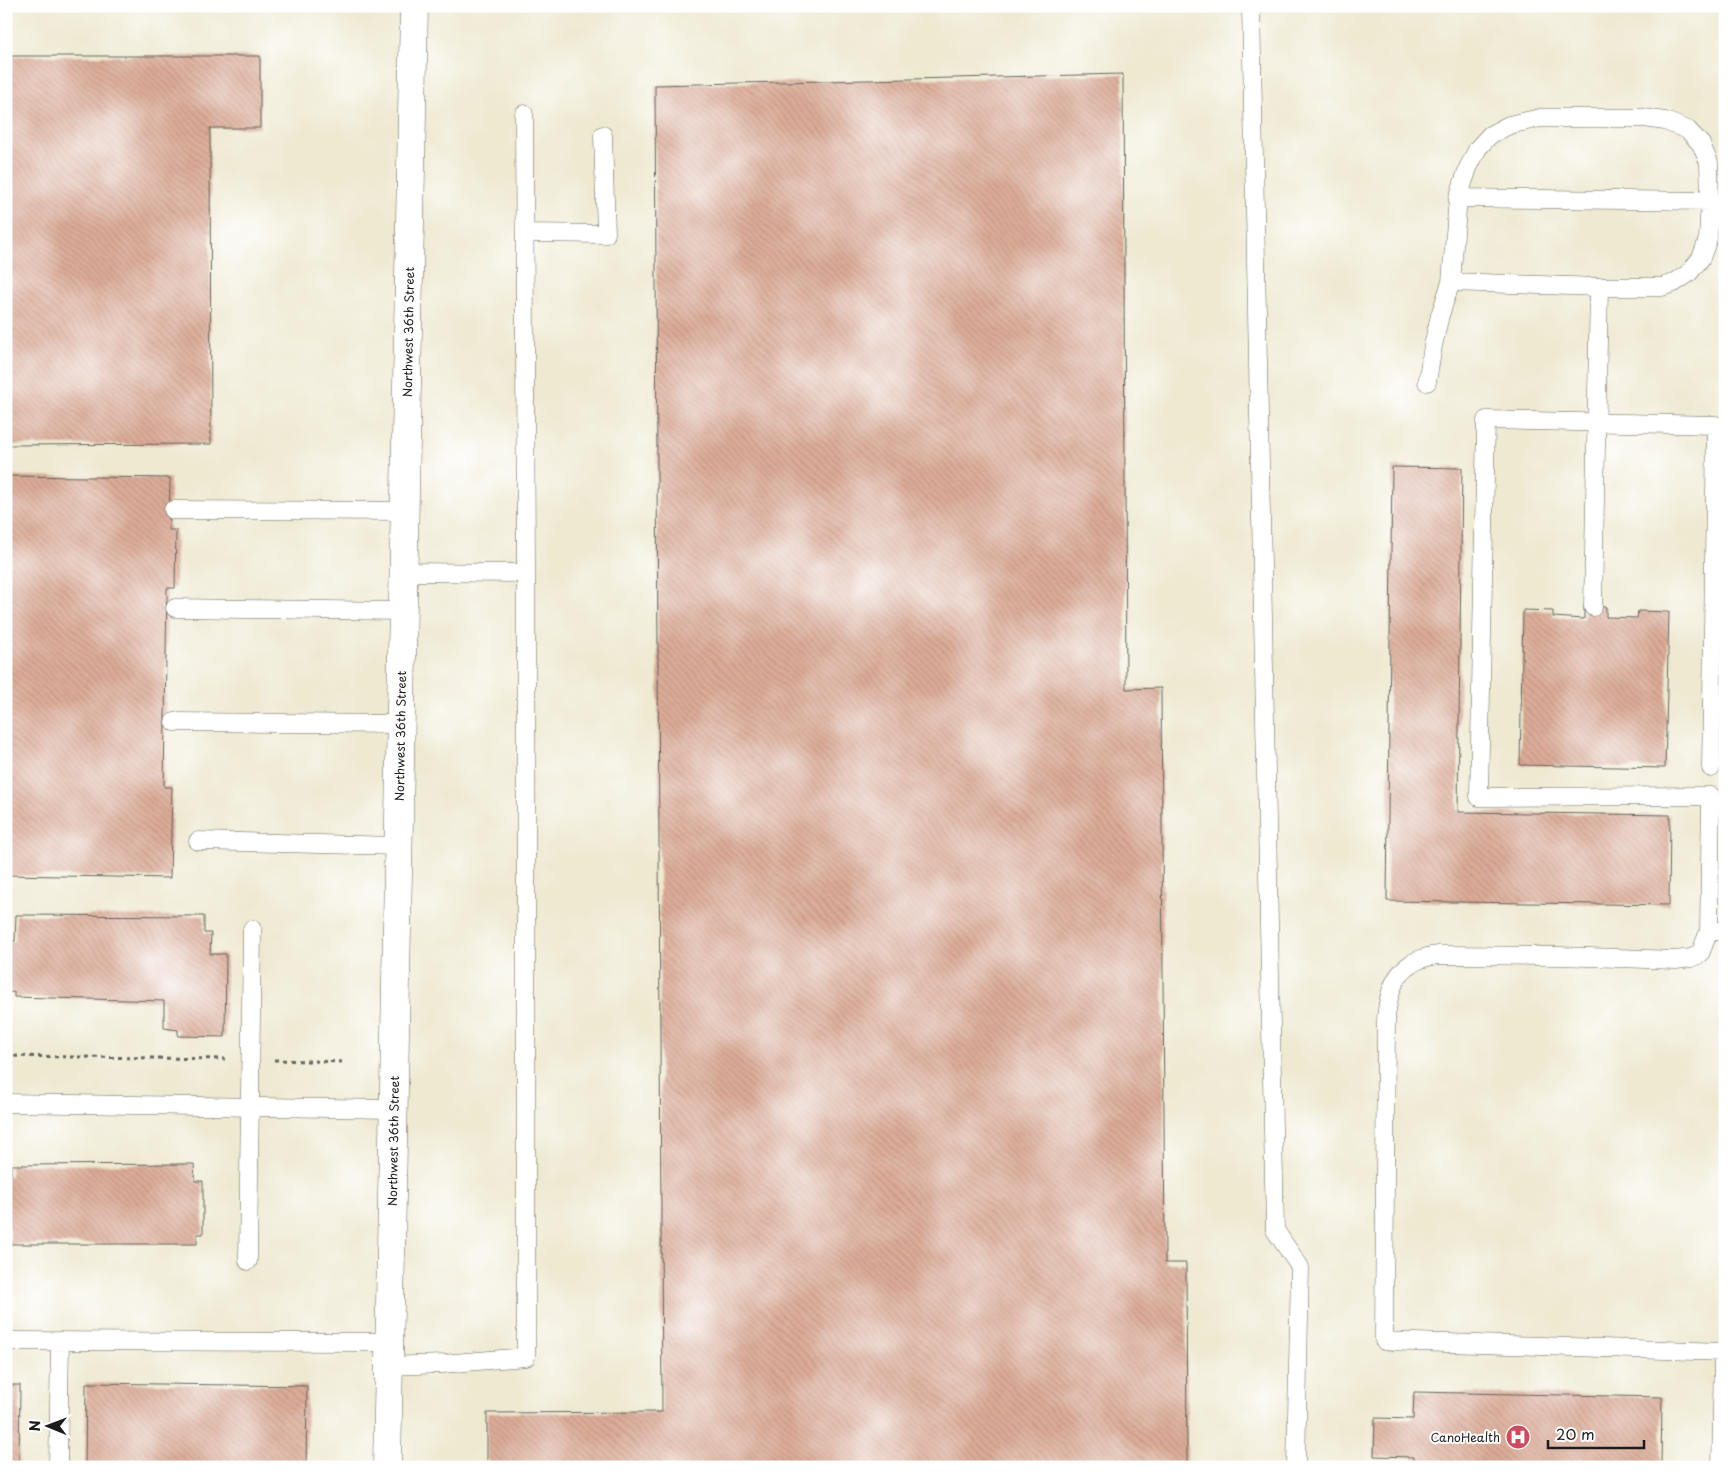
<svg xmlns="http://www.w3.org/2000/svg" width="1731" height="1473" font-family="'Playpen Sans',sans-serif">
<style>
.building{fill:url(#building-back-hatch)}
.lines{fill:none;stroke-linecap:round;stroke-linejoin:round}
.lane-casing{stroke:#66645b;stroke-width:19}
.street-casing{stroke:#66645b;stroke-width:29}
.path{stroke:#66645b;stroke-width:3;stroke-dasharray:4 4;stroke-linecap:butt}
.lane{stroke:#fff;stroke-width:18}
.street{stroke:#fff;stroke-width:28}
.labels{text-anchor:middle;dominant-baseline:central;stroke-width:4;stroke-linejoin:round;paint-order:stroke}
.street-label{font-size:12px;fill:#1c1c1c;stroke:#fff}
.poi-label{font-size:12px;fill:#1c1c1c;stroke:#fff;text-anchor:end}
</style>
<defs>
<pattern id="building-back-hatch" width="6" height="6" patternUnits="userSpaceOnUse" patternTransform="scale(1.25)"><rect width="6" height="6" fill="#dcac98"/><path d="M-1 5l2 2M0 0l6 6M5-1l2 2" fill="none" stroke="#bc9382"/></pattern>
</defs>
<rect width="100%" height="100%" fill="#fff"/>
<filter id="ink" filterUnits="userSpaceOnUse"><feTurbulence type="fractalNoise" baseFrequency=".02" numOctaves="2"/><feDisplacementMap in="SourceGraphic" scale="10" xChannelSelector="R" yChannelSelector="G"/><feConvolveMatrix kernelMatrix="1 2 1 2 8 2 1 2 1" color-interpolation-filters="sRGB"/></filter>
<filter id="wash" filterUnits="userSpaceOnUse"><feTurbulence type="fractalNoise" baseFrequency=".0096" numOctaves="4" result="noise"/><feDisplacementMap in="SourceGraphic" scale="20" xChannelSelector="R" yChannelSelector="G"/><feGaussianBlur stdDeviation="1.12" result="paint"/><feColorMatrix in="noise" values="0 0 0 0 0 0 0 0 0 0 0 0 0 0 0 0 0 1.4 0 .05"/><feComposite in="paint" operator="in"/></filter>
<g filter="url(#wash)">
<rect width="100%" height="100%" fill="#eee9d1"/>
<g id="blocks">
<path class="building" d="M6,56H260V128H210L211,444L6,445Z
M1123,74L1126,689L1161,688L1165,1263H1186L1187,1467H487V1413L662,1412L655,85Z
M1392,467L1462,468L1458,812L1670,815L1669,905L1387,901Z
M6,476L170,478L169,530H176L175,588H167L164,787H172L170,878L6,875Z
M1584,606L1606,607V617L1637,618L1638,611L1669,612L1665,768L1520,765L1523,610L1553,611V617L1584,619Z
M16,915L204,916V933H211L210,954H226L225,1037L178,1036V1030L164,1028V1001L14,997V992L6,993V941H15Z
M194,1164L195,1181H203V1234H197V1244H10V1229H6V1176H11V1165Z
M86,1383L307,1386L306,1467H85Z
M6,1385H20L19,1467H6Z
M1414,1392L1662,1397L1661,1467H1413V1457L1374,1456L1375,1418L1413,1419Z"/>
</g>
</g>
<g filter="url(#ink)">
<use href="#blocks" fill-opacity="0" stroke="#66645b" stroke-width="1"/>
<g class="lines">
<defs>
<path id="lane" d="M1251,6L1275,1230L1300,1267L1296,1467
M1458,198L1710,201
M525,233L606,234L603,135
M1451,282L1599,287L1593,607
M1427,382L1433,346L1440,315L1451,282L1458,198L1468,168L1478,148L1490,135L1509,125L1540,118H1644L1665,121L1688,130L1701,144L1709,163L1710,201L1708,239L1701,258L1689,273L1674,283L1662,287H1599
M173,510L405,511
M404,572L526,573L524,114
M175,608L402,611
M174,722L400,724
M1711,768L1716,425L1486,420L1479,797L1711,796L1709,931L1700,954L1691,958L1676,960L1559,956L1439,955C1400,959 1388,984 1386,1021L1384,1341L1725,1352
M198,841L398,846
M1709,931H1725
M6,1103L393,1109
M248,1261L252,929
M6,1341L389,1342
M389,1366L442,1364L526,1357V573
M58,1467L60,1341
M1721,1467L1723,1352"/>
<path id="street" d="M387,1467L414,6"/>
</defs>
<use href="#lane" class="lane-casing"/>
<use href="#street" class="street-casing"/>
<path class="path" d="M6,1056L225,1059
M274,1060L346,1062"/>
<use href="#lane" class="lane"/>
<use href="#street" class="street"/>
</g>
</g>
<defs>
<symbol id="hospital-disc" viewBox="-11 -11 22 22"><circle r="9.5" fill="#d1495b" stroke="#fff"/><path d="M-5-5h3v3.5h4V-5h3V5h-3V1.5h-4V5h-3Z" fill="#fff"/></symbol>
</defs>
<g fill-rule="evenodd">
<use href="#hospital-disc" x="1504" y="1423" width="28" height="28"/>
</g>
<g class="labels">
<g class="street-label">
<text transform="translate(408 332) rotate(-89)">Northwest 36th Street</text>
<text transform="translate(400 736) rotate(-89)">Northwest 36th Street</text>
<text transform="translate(393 1141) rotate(-89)">Northwest 36th Street</text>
</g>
<g class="poi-label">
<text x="1500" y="1437">CanoHealth</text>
</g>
</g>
<rect width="1731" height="1473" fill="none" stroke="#fff" stroke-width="25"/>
<g transform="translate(48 1426) rotate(271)" stroke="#ffffff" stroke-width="4" paint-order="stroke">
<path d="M0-4L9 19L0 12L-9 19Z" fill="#1c1c1c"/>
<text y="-8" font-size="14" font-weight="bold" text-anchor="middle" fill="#1c1c1c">N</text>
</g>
<path d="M1548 1440v8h96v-8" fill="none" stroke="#1c1c1c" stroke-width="2.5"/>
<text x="1556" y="1440" font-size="15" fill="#1c1c1c" stroke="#ffffff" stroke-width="4" paint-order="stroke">20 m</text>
</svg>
